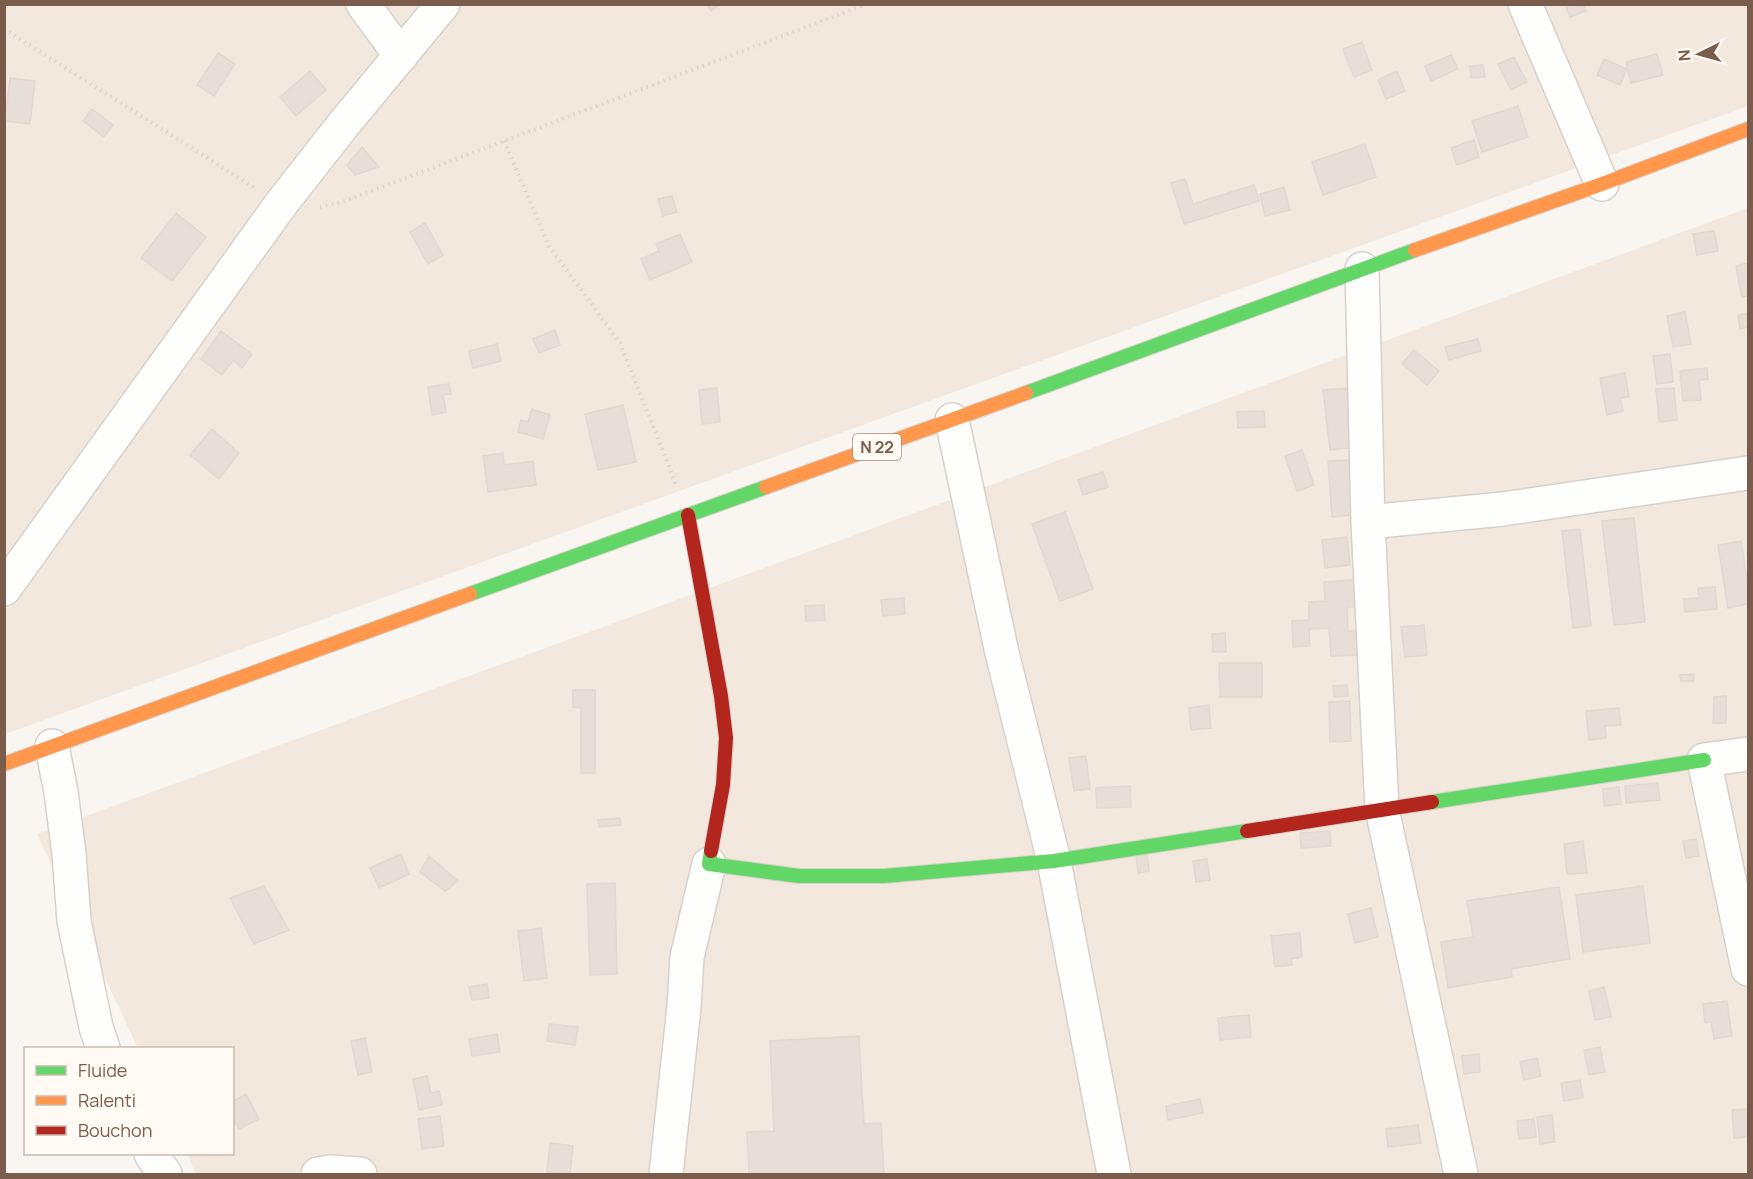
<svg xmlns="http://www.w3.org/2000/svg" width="1753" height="1179" font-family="Manrope,sans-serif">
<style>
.residential{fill:#f2e8de}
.building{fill:#e6ded7;stroke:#e2d8d2;stroke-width:1.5}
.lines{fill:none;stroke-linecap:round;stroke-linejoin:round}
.street-casing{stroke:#d7d1cb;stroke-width:36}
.fast-casing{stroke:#d9d2cb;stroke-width:16}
.slow-casing{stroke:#d9d2cb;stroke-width:16}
.jam-casing{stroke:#d9d2cb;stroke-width:16}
.path{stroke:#dcd5d0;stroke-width:4;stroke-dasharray:1.5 4.5;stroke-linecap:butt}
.street{stroke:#fefefd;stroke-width:33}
.fast{stroke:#63d668;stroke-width:14}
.slow{stroke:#ff974d;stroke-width:14}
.jam{stroke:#b3261e;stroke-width:14}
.labels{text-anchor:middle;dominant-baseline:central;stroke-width:4.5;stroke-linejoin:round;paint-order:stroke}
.shield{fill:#fffaf3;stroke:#a28b7f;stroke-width:1.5}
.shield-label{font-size:16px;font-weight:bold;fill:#7a5c4d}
</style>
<rect width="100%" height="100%" fill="#f9f5f0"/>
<path class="residential" d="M5,5H1748V106L5,734Z
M1748,208V1174H196L187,1154H232V1048H138L37,834Z"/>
<path class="building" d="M707,4H721L711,11Z
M1565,4H1583L1586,11L1570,17Z
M1362,42L1372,70L1354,77L1343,49Z
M218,53L235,64L214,96L197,85Z
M1657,54L1663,75L1631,83L1626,62Z
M1451,55L1458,69L1431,81L1425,66Z
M1514,57L1527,82L1511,90L1498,64Z
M1604,59L1627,69L1620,85L1597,75Z
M1483,65L1485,77L1471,78L1470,66Z
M310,71L326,90L296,116L280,97Z
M1397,71L1405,91L1386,99L1378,80Z
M10,78L35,81L30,124L4,121V104H7Z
M1518,106L1528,137L1482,152L1472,121Z
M92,109L113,125L104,137L83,121Z
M1474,140L1479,157L1457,165L1451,148Z
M1365,144L1376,177L1323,195L1312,162Z
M362,147L379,167L355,175L347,165Z
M1185,179L1193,204L1254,185L1259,201L1184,224L1171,183Z
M1284,187L1290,210L1265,216L1260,194Z
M672,196L677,212L663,216L658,199Z
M176,213L206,237L172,281L141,258Z
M425,223L443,255L428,264L410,232Z
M1714,231L1718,251L1697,255L1693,234Z
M680,234L692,262L650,280L641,259L659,251L656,244Z
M1748,263V296L1742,297L1736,266Z
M1685,312L1691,344L1673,347L1667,316Z
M1748,313V327L1740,329L1738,315Z
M555,330L560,345L539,353L533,339Z
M221,331L252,354L242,368L233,360L222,375L201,359Z
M1478,339L1481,351L1449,360L1445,347Z
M497,344L501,361L473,368L469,351Z
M1414,350L1439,371L1427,385L1402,364Z
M1670,354L1673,382L1657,384L1653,356Z
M1707,368L1708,379L1699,380L1701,400L1683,401L1680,371Z
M1625,373L1629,397L1620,398L1623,411L1607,415L1600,378Z
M449,384L451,394L443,395L446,412L432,415L428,387Z
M717,388L720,422L702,424L699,390Z
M1350,388L1357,447L1330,450L1323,390Z
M1674,388L1677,420L1659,422L1656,389Z
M623,405L636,462L598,470L585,414Z
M532,409L550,415L543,439L518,432L521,420L528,422Z
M1264,411L1265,427L1238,428L1237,412Z
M212,429L239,453L219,479L190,455Z
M1302,450L1314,485L1297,491L1285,456Z
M503,453L504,465L533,461L536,485L488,492L483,456Z
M1349,460L1352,515L1332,517L1328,461Z
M1103,472L1108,487L1083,495L1078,480Z
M1065,512L1093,589L1060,601L1032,524Z
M1634,518L1645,622L1614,625L1602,521Z
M1580,529L1591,626L1573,628L1562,531Z
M1347,537L1350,565L1325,568L1322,540Z
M1741,541L1748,586V604L1728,608L1718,545Z
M1354,580L1355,607H1347L1348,631L1359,630L1361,655L1331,656L1329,628L1309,629L1310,646L1293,647L1292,621L1309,620V602L1325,601L1324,582Z
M1715,587L1717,609L1685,612L1684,599L1699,598L1698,588Z
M904,598L905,614L883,616L881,600Z
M824,605L825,620L806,621L805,606Z
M1424,625L1427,655L1405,657L1401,627Z
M1225,633L1226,652H1213L1212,634Z
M1219,663H1262V697H1220Z
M1694,674V681H1681L1680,675Z
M1347,685L1348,696L1334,697L1333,686Z
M573,690H595V773H581V708L573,707Z
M1726,696V723H1713L1714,697Z
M1350,701L1351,741L1330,742L1329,702Z
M1209,705L1211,728L1191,730L1189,708Z
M1619,708L1621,725L1605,726L1606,738L1589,740L1586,711Z
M1086,756L1090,789L1074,791L1069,758Z
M1658,783L1660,800L1626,803L1625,786Z
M1130,786L1131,807L1097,808L1096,788Z
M1619,787L1621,804L1604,806L1603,789Z
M620,818L621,825L599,827L598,820Z
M1330,831L1331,846L1301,848L1300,833Z
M1696,839L1699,856L1686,858L1683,841Z
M1583,841L1587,873L1567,874L1564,844Z
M401,854L409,874L379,888L370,868Z
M1147,854L1149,871L1138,873L1136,855Z
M429,856L458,881L445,891L420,872Z
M1207,859L1210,880L1196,882L1193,861Z
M615,883L617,974L590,975L587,884Z
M264,886L289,930L254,944L230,898Z
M1643,886L1650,943L1583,952L1576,895Z
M1559,887L1570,959L1511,969L1512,977L1448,988L1441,942L1473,937L1467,901Z
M1371,908L1378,937L1355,943L1348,914Z
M541,928L547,978L524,981L518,931Z
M1300,933L1302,957L1291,959L1292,965L1275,967L1271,936Z
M487,984L489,998L472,1000L469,987Z
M1604,987L1611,1017L1595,1020L1589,991Z
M1727,1001L1732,1036L1714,1039L1711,1022L1705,1023L1703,1004Z
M1249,1015L1251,1037L1220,1040L1218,1018Z
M549,1024L578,1027L575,1045L547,1041Z
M497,1034L500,1052L472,1056L469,1039Z
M859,1036L864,1124L881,1123L884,1174H749L747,1132L774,1131L770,1041Z
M365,1038L372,1072L358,1075L351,1041Z
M1600,1047L1605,1072L1589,1075L1584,1050Z
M1479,1054L1480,1072L1464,1074L1462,1056Z
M1537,1058L1541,1076L1524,1080L1520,1062Z
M427,1076L431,1093L439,1091L442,1105L419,1110L413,1079Z
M1580,1080L1583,1098L1564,1101L1561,1083Z
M246,1094L259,1119L239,1129L232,1117V1102Z
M1200,1099L1203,1113L1168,1120L1166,1106Z
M1748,1109V1137L1734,1138L1732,1110Z
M1552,1115L1555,1142L1540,1144L1537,1117Z
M440,1116L444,1146L422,1149L418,1119Z
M1534,1119L1536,1137L1519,1139L1517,1121Z
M1418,1125L1421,1143L1388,1147L1386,1129Z
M550,1143L573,1146L570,1174L547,1172Z"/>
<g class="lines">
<defs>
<path id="street" d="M363,4L401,56
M1525,4L1602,184
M1362,269L1368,522L1382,809L1461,1174
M952,420L1002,653L1054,861L1114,1174
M1368,522L1503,509L1748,473
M4,589L281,204L343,125L443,4
M52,746L61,792L69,854L74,921L96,1027L103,1048
M1748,754L1704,760L1748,969
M151,1154L165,1174
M318,1174L330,1172L360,1174
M666,1174L684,1007L687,957L709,864"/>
<path id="fast" d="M1026,393L1415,250
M470,594L766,487
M1432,802L1704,760
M711,851L709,864L799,876H884L1054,861L1247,831"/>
<path id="slow" d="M1415,250L1602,184L1748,129
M766,487L1026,393
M4,764L470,594"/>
<path id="jam" d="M688,515L721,696L726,738L723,785L711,851
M1247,831L1432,802"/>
</defs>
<use href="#street" class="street-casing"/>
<use href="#fast" class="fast-casing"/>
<use href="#slow" class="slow-casing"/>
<use href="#jam" class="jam-casing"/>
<path class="path" d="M4,29L255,188
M504,141L549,246L620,343L677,487
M320,207L345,201L867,4"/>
<use href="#street" class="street"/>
<use href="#fast" class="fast"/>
<use href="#slow" class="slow"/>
<use href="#jam" class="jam"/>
</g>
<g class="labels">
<rect class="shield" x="853" y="434" width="48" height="26" rx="4.5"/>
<g class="shield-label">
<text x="877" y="447">N 22</text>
</g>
</g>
<rect width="1753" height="1179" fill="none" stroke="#7a5c4d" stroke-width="12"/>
<rect x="24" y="1047" width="210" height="108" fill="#fffaf3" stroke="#cabbb1" stroke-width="1.5"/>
<rect x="36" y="1066" width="30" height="9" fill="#63d668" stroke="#cabbb1" stroke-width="1.5"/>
<text x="78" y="1077" font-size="18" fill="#7a5c4d">Fluide</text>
<rect x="36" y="1096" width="30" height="9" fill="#ff974d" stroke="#cabbb1" stroke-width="1.5"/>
<text x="78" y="1107" font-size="18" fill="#7a5c4d">Ralenti</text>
<rect x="36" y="1126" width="30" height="9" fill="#b3261e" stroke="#cabbb1" stroke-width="1.5"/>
<text x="78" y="1137" font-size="18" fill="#7a5c4d">Bouchon</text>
<g transform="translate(1699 54) rotate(265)" stroke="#fffaf3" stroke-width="4.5" paint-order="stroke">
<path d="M0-4.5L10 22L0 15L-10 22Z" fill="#7a5c4d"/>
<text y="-9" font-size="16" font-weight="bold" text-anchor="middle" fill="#7a5c4d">N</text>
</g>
</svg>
